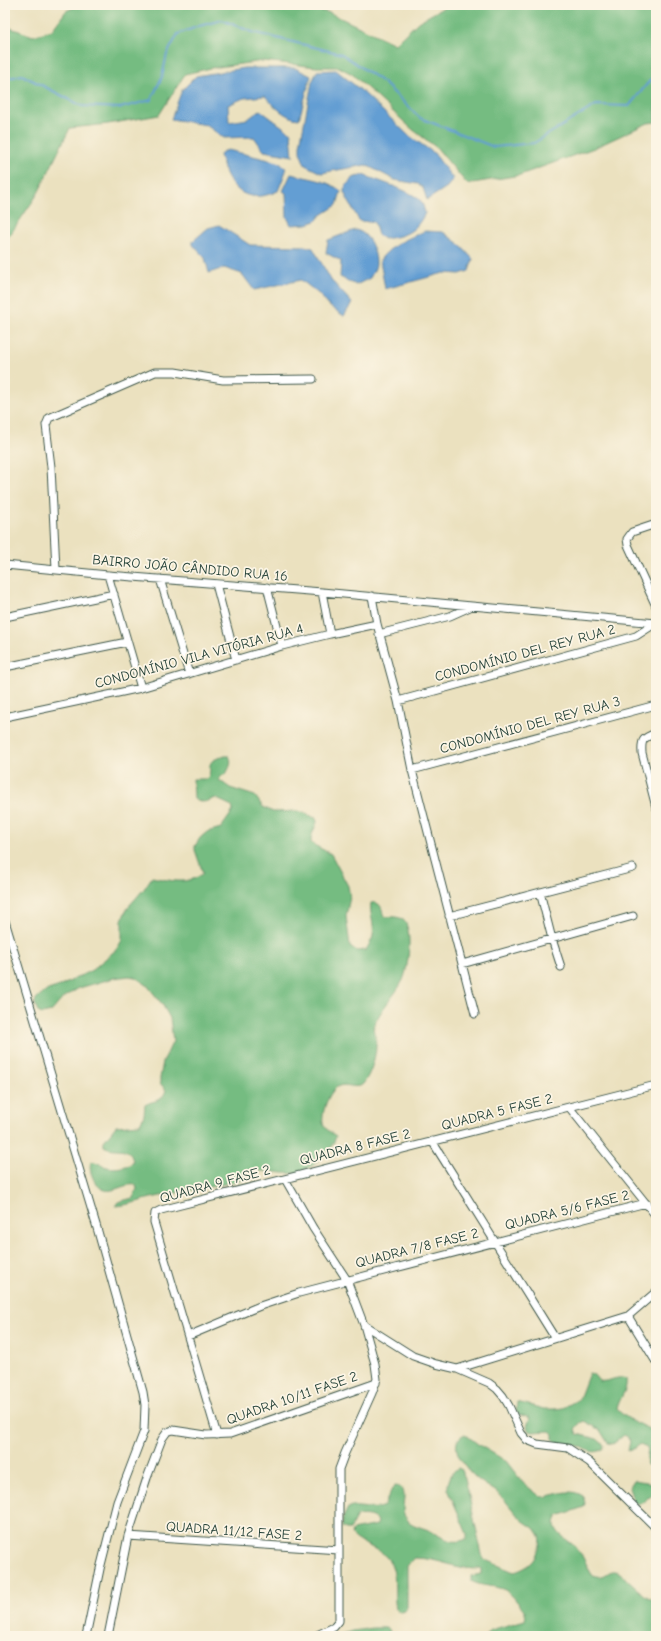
<svg xmlns="http://www.w3.org/2000/svg" width="661" height="1641" font-family="'Comic Neue',sans-serif">
<style>
.forest{fill:#74bc81;stroke:#4a7c5a}
.water{fill:#639ed3;stroke:#416e84}
.lines{fill:none;stroke-linecap:round;stroke-linejoin:round}
.stream{stroke:#639ed3;stroke-width:2}
.minor-casing{stroke:#3e5649;stroke-width:9}
.minor{stroke:#fff;stroke-width:7}
.labels{text-anchor:middle;dominant-baseline:central;stroke-width:3.5;stroke-linejoin:round;paint-order:stroke}
.street-label{font-size:14px;fill:#1f3d34;stroke:#fcf5e5}
</style>
<rect width="100%" height="100%" fill="#fcf5e5"/>
<filter id="ink" filterUnits="userSpaceOnUse"><feTurbulence type="fractalNoise" baseFrequency=".025" numOctaves="2"/><feDisplacementMap in="SourceGraphic" scale="8" xChannelSelector="R" yChannelSelector="G"/><feConvolveMatrix kernelMatrix="1 2 1 2 8 2 1 2 1" color-interpolation-filters="sRGB"/></filter>
<filter id="wash" filterUnits="userSpaceOnUse"><feTurbulence type="fractalNoise" baseFrequency=".012" numOctaves="4" result="noise"/><feDisplacementMap in="SourceGraphic" scale="16" xChannelSelector="R" yChannelSelector="G"/><feGaussianBlur stdDeviation="0.9" result="paint"/><feColorMatrix in="noise" values="0 0 0 0 0 0 0 0 0 0 0 0 0 0 0 0 0 1.4 0 .05"/><feComposite in="paint" operator="in"/></filter>
<g filter="url(#wash)">
<rect width="100%" height="100%" fill="#ebe1bf"/>
<path class="forest" d="M79,5H299L330,13L395,44L418,22L448,5H656V122L648,123L594,148L520,175L467,184L437,148L412,129L352,74L339,67H317L263,61L211,68L185,74L159,115L108,124L70,128L37,195L5,242V31L8,27L33,36L52,30L66,11Z
M225,756H229C233,763 229,768 226,774L221,776L219,780L230,788L255,796L263,807L273,812L299,811L316,818L317,822L311,837V842L314,845L331,854L348,886L350,897L346,916L350,946L357,951L366,950C368,946 372,941 373,936C375,924 369,914 371,903C381,901 382,909 384,917C389,917 397,916 402,919C414,926 408,969 403,980C395,996 380,1009 374,1026C372,1031 376,1036 376,1041C377,1054 371,1074 363,1084C358,1090 346,1083 339,1086C329,1090 321,1113 323,1123C325,1129 331,1133 336,1136C333,1150 315,1165 303,1171C290,1177 274,1170 260,1171C252,1172 246,1179 238,1181C210,1188 180,1191 151,1198C139,1201 129,1205 115,1206L118,1202L133,1198L137,1189L136,1185C120,1182 107,1202 94,1180C91,1174 89,1168 91,1162C98,1161 101,1166 107,1167C114,1169 123,1167 130,1165L133,1161C129,1143 115,1153 104,1146V1141L116,1126L140,1124L144,1115L145,1105C155,1099 161,1104 166,1090L160,1083V1078L163,1062L173,1041L170,1018L162,1004L147,985L135,977L129,976L114,978L79,988L63,998L51,1012L47,1013L42,1014L38,1012L35,1003L36,999L48,990L63,985L80,976L92,970L117,949L122,940V920L124,915L129,906L144,889L152,877C167,880 190,886 203,873L195,850V846L200,838L207,832L221,828L233,811L232,806L215,798C206,802 203,804 194,798L193,779H207C215,767 201,762 225,756Z
M589,1373L593,1374L599,1381C609,1383 616,1375 626,1379C628,1391 619,1398 617,1409C625,1419 645,1427 656,1432V1467L647,1465C645,1459 649,1454 647,1447L640,1444L633,1449L628,1451L630,1441L628,1437L624,1435L613,1444L608,1443L600,1430L584,1421L580,1423L575,1429L577,1434L597,1439L604,1445L603,1449C591,1456 587,1448 576,1445C569,1443 563,1443 556,1443L553,1439V1434L550,1431L532,1432L528,1430L527,1426L530,1418L518,1414L516,1410L517,1402L544,1409H554L563,1408L579,1399Z
M465,1434L479,1445L506,1461L523,1483L541,1497C556,1496 569,1487 583,1496L585,1503L584,1507L558,1516C547,1532 570,1539 578,1550C584,1557 587,1567 592,1575C606,1580 607,1570 615,1571C621,1572 624,1577 628,1581C636,1588 645,1597 656,1601V1636H536L531,1635L485,1636L488,1632L491,1630L525,1620C527,1613 524,1609 519,1604C515,1599 510,1593 505,1590C494,1585 482,1587 471,1581V1576L481,1574V1569C456,1570 439,1558 415,1558L407,1566V1607L405,1611L400,1612L396,1609C393,1595 397,1580 392,1566C386,1548 361,1547 351,1534L352,1530L377,1525L378,1521C372,1515 365,1515 357,1516L350,1529H346L342,1527L343,1518L348,1508C360,1504 373,1512 384,1506L392,1489L395,1486C411,1487 400,1505 404,1515C405,1517 408,1520 409,1522C415,1526 420,1527 426,1529C435,1533 443,1539 452,1541C457,1542 463,1541 467,1538V1534L448,1489C447,1482 452,1471 458,1468L462,1470L465,1479L483,1559L514,1572C523,1570 535,1563 537,1554C539,1548 543,1540 539,1534C535,1527 526,1524 520,1518C513,1511 507,1502 500,1495C494,1489 486,1486 480,1481C469,1473 443,1444 465,1434Z
M634,1480L652,1483L656,1481V1491L642,1503L637,1504L634,1502L629,1488Z
M373,1628H385L389,1630L392,1636H334L353,1631Z"/>
<path class="water" d="M244,68H295L311,76L299,119C285,118 274,106 265,96L244,98L228,105L229,122L248,119L260,110L291,133L293,156L264,151L254,137L224,138L206,125L171,119L182,90L196,76Z
M336,70L363,92L408,135L434,153L453,179L447,187L427,200L423,188L418,184L395,180L366,165L321,173L305,165L300,152V145L312,82L317,71Z
M228,150L278,162L285,167L286,171L278,191C244,206 228,188 220,155L222,152Z
M291,174C309,179 326,179 341,191L337,205L320,216L316,221L307,224L291,225L287,217L286,193L283,191Z
M363,175C376,180 412,191 421,201C423,204 424,209 425,213C415,233 405,236 384,239L378,235L374,222L359,221C358,218 344,193 344,192C344,185 350,183 352,178Z
M219,225L250,245L304,246L313,248L331,280L352,303L344,316L329,306L320,295L301,280L254,290L242,274L224,268L209,273L205,258L193,245V241L208,228Z
M355,230C369,232 376,251 376,263C376,268 372,274 370,278L356,285L340,277L341,261L326,253L328,240Z
M425,231L443,232L459,244L473,259L469,271L460,274L444,273L385,289L380,260C390,245 409,238 425,231Z"/>
<g class="lines">
<path class="stream" d="M5,79L22,75L82,106L120,108L151,100L162,77L167,54L178,34L199,26L222,20L252,32L342,54L384,83L420,118L494,147L534,143L596,105L629,106L652,78L656,76"/>
</g>
</g>
<g filter="url(#ink)">
<g class="lines">
<defs>
<path id="minor" d="M656,524L632,532L627,539L628,545L656,606
M5,565L108,575L322,592L656,623
M56,569L51,467L46,425L49,418L155,372H175L223,380L313,379
M108,575L141,688
M160,579L189,674
M216,584L236,660
M267,587L282,646
M322,592L330,634
M372,596L377,624L398,701L412,770L475,1014
M5,617L114,594
M379,634L450,616L470,607
M5,667L127,642
M398,701L636,636L656,623
M5,717L141,688L282,646L330,634L377,624
M656,733C643,738 641,739 642,753L656,807
M412,770L656,705
M540,892L552,939L561,967
M449,916L633,868
M5,921L97,1228L143,1392L145,1405L144,1431L117,1502L100,1569L86,1636
M462,964L633,916
M569,1107L656,1216
M432,1141L555,1338
M285,1179L313,1228L347,1280L364,1325L375,1364L377,1379L372,1393L345,1453L339,1469V1621L334,1627L315,1636
M628,1316L656,1362
M364,1325L413,1356L436,1364L457,1369L489,1383L497,1389L503,1396L509,1406L521,1433L527,1440L537,1444L568,1448L589,1462L656,1528
M188,1336L260,1306L299,1293L646,1203
M457,1369L628,1316L656,1292
M217,1435L154,1222L155,1213L161,1210L656,1085
M128,1536L339,1550
M108,1636L128,1536L147,1478L162,1439L167,1432L173,1430L206,1435L230,1434L376,1383"/>
</defs>
<use href="#minor" class="minor-casing"/>
<use href="#minor" class="minor"/>
</g>
</g>
<g class="labels">
<g class="street-label">
<text transform="translate(190 568) rotate(5)">BAIRRO JOÃO CÂNDIDO RUA 16</text>
<text transform="translate(525 653) rotate(-15)">CONDOMÍNIO DEL REY RUA 2</text>
<text transform="translate(199 656) rotate(-15)">CONDOMÍNIO VILA VITÓRIA RUA 4</text>
<text transform="translate(530 725) rotate(-15)">CONDOMÍNIO DEL REY RUA 3</text>
<text transform="translate(497 1112) rotate(-14)">QUADRA 5 FASE 2</text>
<text transform="translate(355 1147) rotate(-14)">QUADRA 8 FASE 2</text>
<text transform="translate(215 1184) rotate(-15)">QUADRA 9 FASE 2</text>
<text transform="translate(567 1210) rotate(-14)">QUADRA 5/6 FASE 2</text>
<text transform="translate(417 1248) rotate(-14)">QUADRA 7/8 FASE 2</text>
<text transform="translate(292 1398) rotate(-19)">QUADRA 10/11 FASE 2</text>
<text transform="translate(234 1531) rotate(4)">QUADRA 11/12 FASE 2</text>
</g>
</g>
<rect width="661" height="1641" fill="none" stroke="#fcf5e5" stroke-width="20"/>
</svg>
